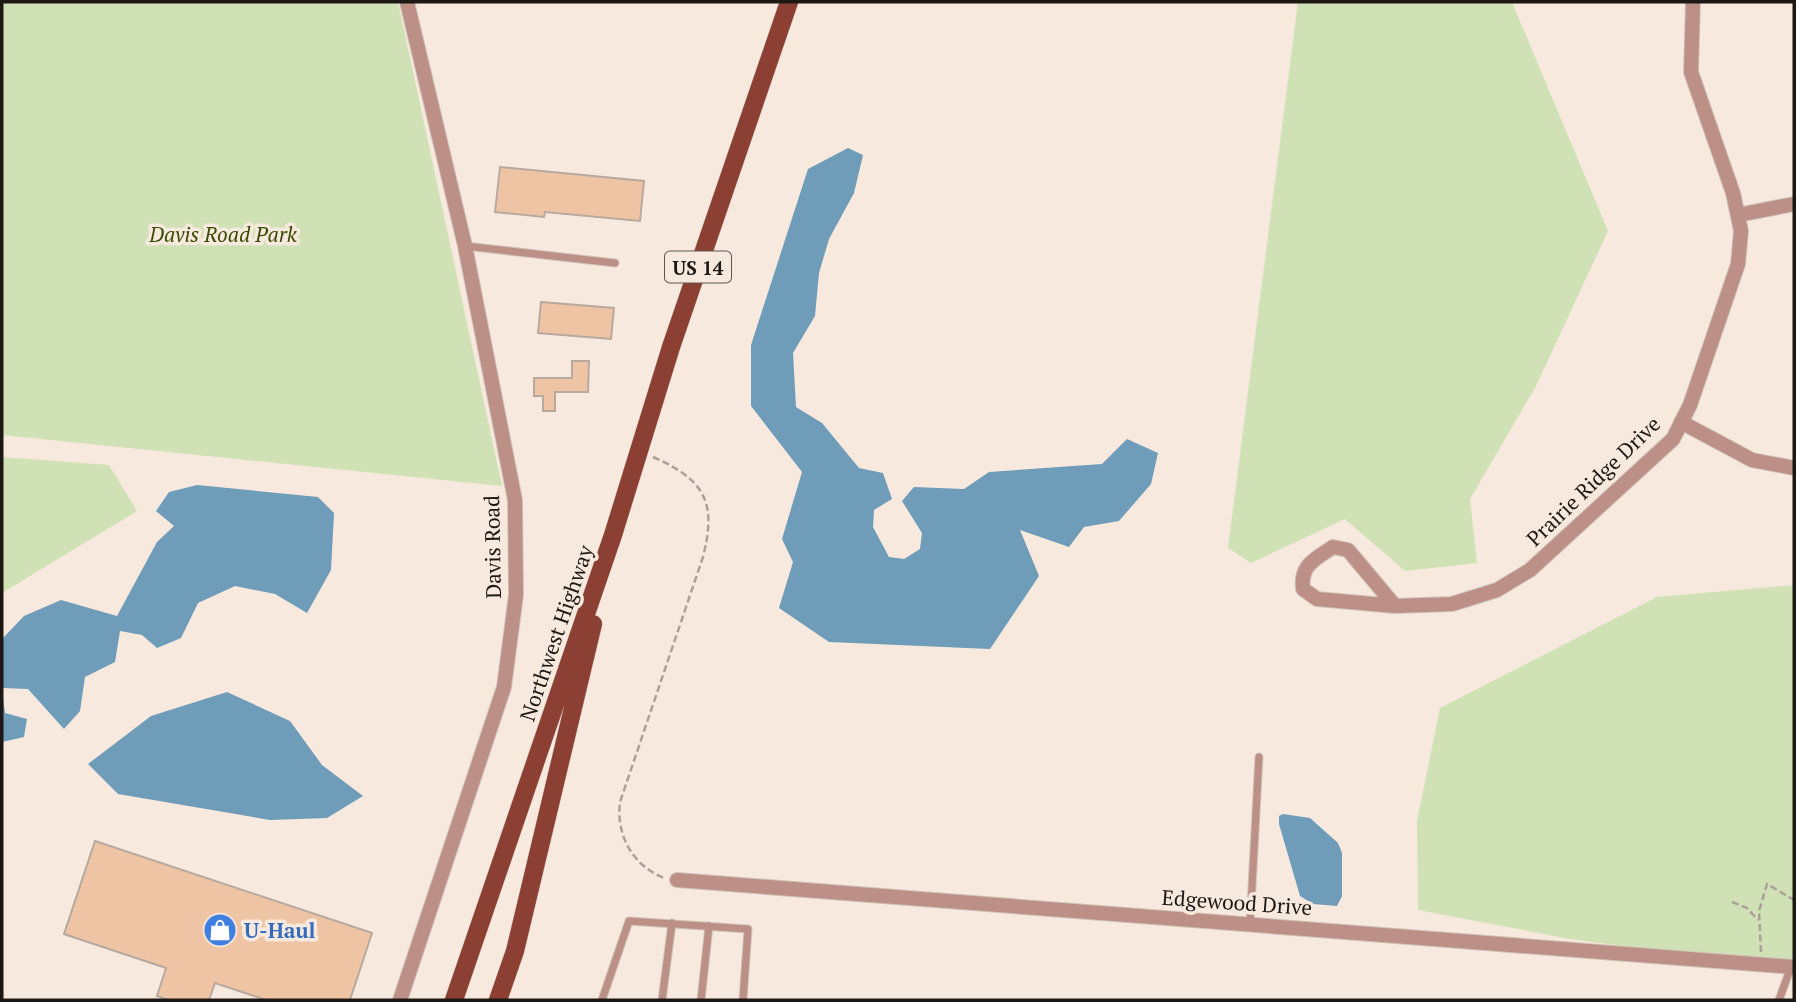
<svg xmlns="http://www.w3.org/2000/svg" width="1796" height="1002" font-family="'PT Serif',serif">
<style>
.green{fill:#d0e1b6}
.water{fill:#6f9cb9}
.building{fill:#efc4a5;stroke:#b8a99f;stroke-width:2}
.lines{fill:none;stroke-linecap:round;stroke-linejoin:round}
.lane-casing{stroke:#d0c3b9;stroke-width:9}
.street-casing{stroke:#d0c3b9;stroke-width:16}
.primary-casing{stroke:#d0c3b9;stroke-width:19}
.path{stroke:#aca198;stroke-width:2.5;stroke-dasharray:7 3.5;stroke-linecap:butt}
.lane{stroke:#bc8f87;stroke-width:7}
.street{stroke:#bc8f87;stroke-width:14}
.primary{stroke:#8c4034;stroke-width:18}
.labels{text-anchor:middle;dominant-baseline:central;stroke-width:7;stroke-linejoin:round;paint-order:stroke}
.shield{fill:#f7e9dd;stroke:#5e5750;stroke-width:2}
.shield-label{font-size:19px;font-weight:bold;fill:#1d1814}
.park-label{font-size:21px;font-style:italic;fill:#394d05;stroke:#f7e9dd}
.street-label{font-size:21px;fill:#1d1814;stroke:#f7e9dd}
.shop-label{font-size:21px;font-weight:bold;fill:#366cbe;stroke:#f7e9dd;text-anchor:start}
</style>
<rect width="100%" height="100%" fill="#f7e9dd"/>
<path class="green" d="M2,2H398L502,486L2,435Z
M1298,2H1512L1608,231L1536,386L1470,499L1477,563L1405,571L1345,519L1251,563L1228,548Z
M2,457L109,465L137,511L2,593Z
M1794,585V969L1570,939L1418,910L1417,821L1440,708L1657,597Z"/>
<path class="water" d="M848,148L863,155L854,193L829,239L819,273L815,316L793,353L796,407L822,423L859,468L883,473L892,499L874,510L873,527L889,557L904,559L920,549L922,533L902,501L914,487L964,489L989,472L1102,464L1127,439L1158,453L1151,484L1119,521L1084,527L1069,547L1020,530L1039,576L990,649L829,642L779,608L793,562L782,539L802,472L751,406V345L808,169Z
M197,485L318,497L334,513L331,570L307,613L275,594L235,586L198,603L181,638L157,648L142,635L120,631L115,662L85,677L80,711L64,729L28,689L2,688V639L24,616L61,600L117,616L157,542L174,526L156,511L169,492Z
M2,691L5,713L27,719L24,737L2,742Z
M227,692L290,721L322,765L363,796L327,818L270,820L118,794L88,764L151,716Z
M1283,814L1310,818L1338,843L1342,853V896L1337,906L1313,904L1300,896L1279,824V816Z"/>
<path class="building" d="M500,167L644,181L640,221L545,212L544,217L495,212Z
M541,302L614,308L611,339L538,333Z
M572,361H589L588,392H555V411H543V396H534V378H572Z
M95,841L372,933L350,1000H266L215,983L209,1000H169L157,996L166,968L64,934Z"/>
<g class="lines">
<defs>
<path id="lane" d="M465,246L615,263
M1250,924L1259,757
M602,1000L629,921L748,929L743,1000
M662,1000L672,923
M701,1000L709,926
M1779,1000L1791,967"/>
<path id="street" d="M1738,215L1794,204
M1681,422L1752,460L1794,468
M1395,606L1348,550L1333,547C1315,559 1300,565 1303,589L1317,599L1395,606L1452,604L1497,590L1530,570L1673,439L1690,405L1738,264L1741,231L1733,193L1691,72L1693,2
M677,880L1794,967
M400,1000L504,687L516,595L515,500L465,246L407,2"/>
<path id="primary" d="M454,1000L613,535L671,347L789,2
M498,1000L515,951L593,624"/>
</defs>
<use href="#lane" class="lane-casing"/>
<use href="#street" class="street-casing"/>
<use href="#primary" class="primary-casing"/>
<path class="path" d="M653,457C705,480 717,502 703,557L620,802C616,835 632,865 664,878
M1732,902L1747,908L1758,920
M1761,952L1759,911L1767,884L1794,900"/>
<use href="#lane" class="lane"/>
<use href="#street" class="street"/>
<use href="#primary" class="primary"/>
</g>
<defs>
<symbol id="shop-disc" viewBox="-11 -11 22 22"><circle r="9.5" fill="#3f7fe0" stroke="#f7e9dd"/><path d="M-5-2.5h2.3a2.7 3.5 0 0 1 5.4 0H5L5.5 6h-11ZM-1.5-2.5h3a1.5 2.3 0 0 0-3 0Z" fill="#fff"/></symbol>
</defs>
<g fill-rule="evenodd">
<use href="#shop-disc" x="201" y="911" width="38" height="38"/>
</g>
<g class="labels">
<rect class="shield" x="665" y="251.5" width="66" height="31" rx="5"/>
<g class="shield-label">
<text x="698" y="267">US 14</text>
</g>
<g class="park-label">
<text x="223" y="234">Davis Road Park</text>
</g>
<g class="street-label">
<text transform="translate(1593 481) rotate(-44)">Prairie Ridge Drive</text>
<text transform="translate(492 547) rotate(-91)">Davis Road</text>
<text transform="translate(556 633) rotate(-71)">Northwest Highway</text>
<text transform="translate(1237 902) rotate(4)">Edgewood Drive</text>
</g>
<g class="shop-label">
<text x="244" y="930">U-Haul</text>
</g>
</g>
<rect width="1796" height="1002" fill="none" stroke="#1d1814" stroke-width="7"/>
</svg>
